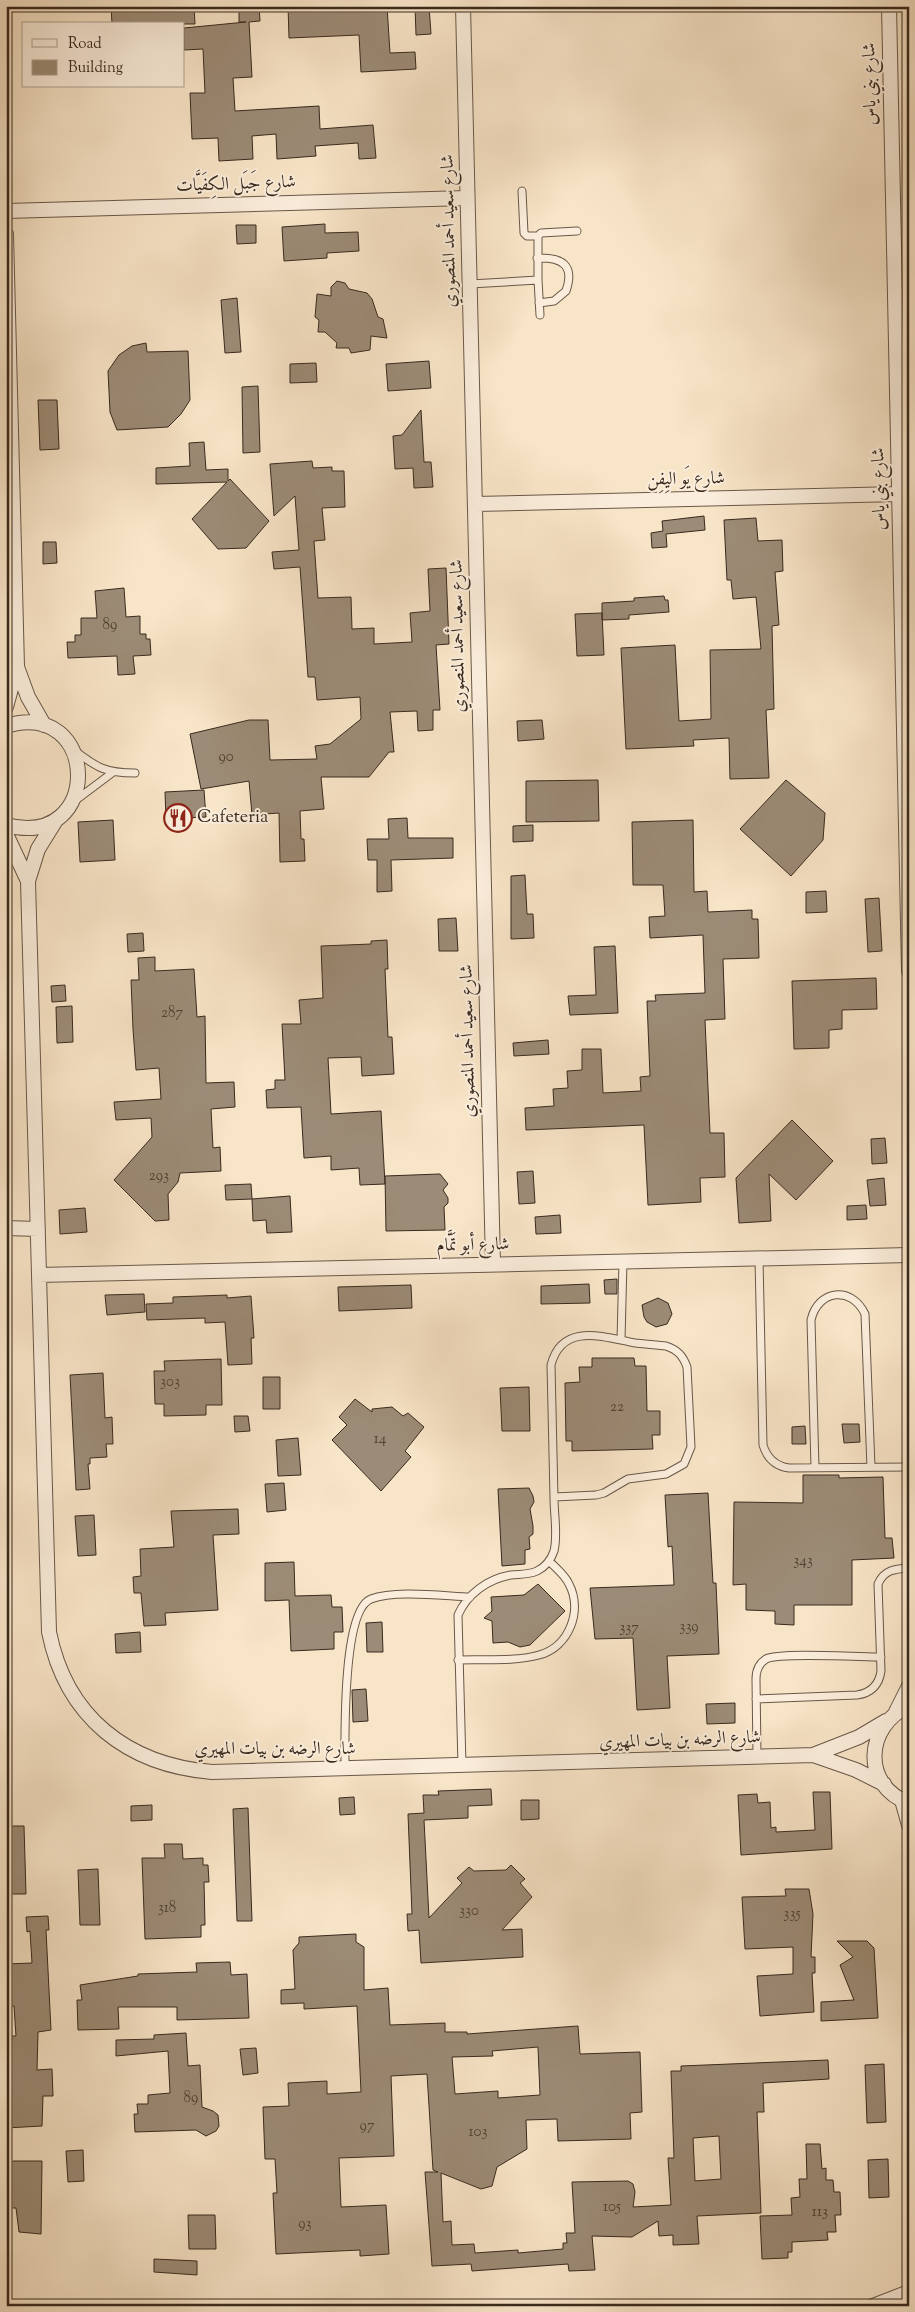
<svg xmlns="http://www.w3.org/2000/svg" width="915" height="2312" font-family="'Sorts Mill Goudy',Amiri,serif">
<style>
.building{fill:#9c8b76;stroke:#392a1e;fill-rule:evenodd}
.lines{fill:none;stroke-linecap:round;stroke-linejoin:round}
.service-casing{stroke:#695848;stroke-width:9}
.minor-casing{stroke:#695848;stroke-width:16}
.service{stroke:#faeddb;stroke-width:7}
.minor{stroke:#faeddb;stroke-width:14}
.labels{text-anchor:middle;dominant-baseline:central;stroke-width:4;stroke-linejoin:round;paint-order:stroke}
.number-label{font-size:15px;fill:#524234}
.street-label{font-size:18px;fill:#392a1e;stroke:#faeddb}
.poi-label{font-size:18px;fill:#392a1e;stroke:#faeddb;text-anchor:start}
</style>
<rect width="100%" height="100%" fill="#f8e4c7"/>
<filter id="stains"><feTurbulence type="fractalNoise" baseFrequency=".004" numOctaves="4"/><feColorMatrix values="0 0 0 0 .2 0 0 0 0 .09 0 0 0 0 .02 0 0 0 .5 -.17"/></filter>
<radialGradient id="worn" r=".72"><stop offset=".6" stop-color="#630" stop-opacity="0"/><stop offset="1" stop-color="#630" stop-opacity=".3"/></radialGradient>
<path class="building" d="M111,6H194L195,24H112Z
M239,6H259L260,21L249,22L252,77L233,78L235,111L319,106L320,129L373,125L376,158L359,159L358,143L315,146L316,156L277,159L276,134L252,136L253,159L219,161L218,138L192,139L190,93H205L203,49L184,50V28L246,22H239Z
M288,6H387L390,53L415,52L416,69L361,72L359,35L289,38Z
M415,6H429L431,34L416,35Z
M325,224V233L358,232L359,251L327,253V258L284,261L282,227Z
M236,225H256V243L237,244Z
M337,281L345,283L349,289L367,293L372,299L378,317L383,319L387,338L371,336L370,350L351,353L349,348H336L337,343L325,332H318L319,320L315,317L317,294L331,296V287Z
M237,298L241,352L225,353L221,300Z
M146,343L147,352L188,351L190,400L181,414L168,427L117,430L110,412L108,371L119,355L132,346Z
M429,361L431,388L388,391L386,364Z
M316,363L317,382L290,383V364Z
M258,386L260,452L243,453L242,387Z
M38,400H57L59,449L40,450Z
M421,410L424,462H431L433,487L414,488L413,468L395,469L393,436L402,435Z
M204,442L206,470L228,469V481L230,479L269,521L246,548L218,549L192,519L227,482L156,484V468L190,466L189,443Z
M312,461L313,468L332,467V471H344L345,507L322,508L325,540L314,541L318,598L351,597L352,629L374,628V644L412,642L410,613L430,611L428,569L446,568L449,644L436,645L440,710H433V730L418,731L417,711L390,712L394,752H389L369,777H321L324,809L300,811L301,839H304L305,861L280,862L279,813L252,815L249,781L201,789L190,734L249,720H268L270,760L317,759L315,746L330,744L361,719L360,697L317,700L315,677H308L300,567L274,569L272,552L299,550L295,496L274,516L270,464Z
M704,516L705,530L666,534L667,547L652,548L651,533L663,531L662,521Z
M756,518L758,541L782,540L783,571L775,572L779,625L772,626L774,709L766,710L769,778L730,779L729,738L693,740L694,746L626,749L621,648L675,645L679,721L711,719L710,650L761,649L756,597L733,599L731,580H727L724,520Z
M43,542H56L57,563L43,564Z
M124,588L126,617L140,616V634H146V639H150L151,655L133,656L135,674L118,675L117,656L68,658L67,642H75V635H81V618H97L95,591Z
M664,596L665,600H668L669,612L629,615V619L602,620V603L634,601V598Z
M602,613L604,655L577,656L575,614Z
M542,720L544,739L518,741L517,721Z
M598,780L599,821L526,822V781Z
M786,780L825,813L823,840L791,876L740,829Z
M204,790L206,817L166,819L165,792Z
M407,818L408,838H453V858L391,860L392,891L377,892V860H368L367,839H389L388,819Z
M113,820L115,860L80,862L78,822Z
M693,820L694,892L707,891L708,912L752,910V919H758L759,958L723,959L725,1019L705,1020L710,1133H724L725,1177L700,1178L701,1202L648,1205L644,1125L526,1130L525,1108L554,1106L553,1089L568,1088L567,1071L582,1070V1049H601L603,1093L641,1091L640,1077L650,1076L647,1001H656L655,995L705,993L703,935L650,938L649,917L665,916L663,885H633L632,822Z
M533,825V841L513,842V826Z
M525,875L527,914H533L534,938L511,939V876Z
M826,891L827,912L806,913V892Z
M879,898L882,951L868,952L865,899Z
M456,918L458,951H439L438,919Z
M143,933L144,951L128,952L127,934Z
M387,940L388,969H385L388,1037H392L394,1074L362,1076L361,1057L328,1058L331,1114L381,1111L385,1184L360,1185L359,1168L331,1170V1156L304,1158L301,1107L267,1108L266,1090L275,1089V1080H285L282,1024H301L299,1000L323,998L321,946L371,944V941Z
M615,946L618,1013L570,1015L568,996L596,995L594,947Z
M155,957V971L194,969L197,1017L205,1016L206,1083L234,1082L235,1107L211,1109L213,1148L220,1147L221,1171L180,1173L178,1182L168,1194L169,1220L155,1221L114,1180L152,1137L151,1118L116,1120L114,1102L161,1099L159,1068L136,1070L133,1029L131,980H139L138,958Z
M876,978L877,1009L842,1010V1029L829,1030V1048L794,1049L792,981Z
M65,985L66,1001L52,1002L51,986Z
M72,1006L73,1042L57,1043L56,1007Z
M548,1040L549,1054L514,1056L513,1043Z
M792,1120L833,1161L796,1200L769,1174L771,1221L739,1223L736,1178Z
M885,1138L887,1163L872,1164L871,1139Z
M533,1171L535,1203L519,1204L517,1172Z
M440,1174L448,1184L443,1190L448,1198V1203L444,1207L445,1230L386,1231L385,1176Z
M884,1178L886,1205L870,1206L867,1180Z
M251,1184L252,1199L226,1200L225,1185Z
M290,1196L292,1232L267,1233L266,1220L253,1221L252,1199Z
M866,1205L867,1219L847,1220V1206Z
M85,1208L87,1232L60,1234L59,1210Z
M560,1215L561,1233L536,1234L535,1217Z
M617,1279V1294H605L604,1280Z
M589,1284L590,1303L541,1304V1286Z
M411,1285L412,1308L339,1311L338,1287Z
M144,1294L145,1312L107,1315L105,1295Z
M227,1295V1298L251,1296L254,1338H251L252,1364L228,1365L225,1322L205,1323V1318L147,1320L146,1304L173,1303V1297Z
M658,1298L668,1303L672,1314L667,1324L656,1327L647,1322L644,1317L642,1305Z
M592,1358H634L635,1366H646L647,1411H660V1435H652L653,1449L572,1451V1441H566L565,1383L580,1382L579,1367H592Z
M221,1359L222,1405H206V1415L164,1416V1404H155L154,1371H165L164,1361Z
M103,1373L105,1418L112,1417L113,1444H106L107,1457L90,1458V1464H88L90,1489L76,1490L70,1375Z
M263,1377H280V1409H263Z
M529,1387L530,1431H502L500,1388Z
M355,1399L372,1412V1409L392,1407L403,1416L408,1413L424,1427L405,1451L411,1457L381,1491L332,1440L347,1425L339,1417Z
M234,1416H248L250,1431L235,1432Z
M842,1424H859L860,1442L844,1443Z
M805,1426L806,1444H792V1427Z
M298,1438L301,1475L278,1476L276,1440Z
M803,1475H839V1478L883,1477L885,1538H892L894,1558L852,1560V1605H794V1625L775,1624V1611L746,1610V1584L733,1585L734,1502L803,1503Z
M284,1483L286,1510L267,1512L265,1484Z
M529,1488L533,1496L534,1502L530,1509L533,1526V1534L529,1537L530,1549L525,1550V1564L502,1566L498,1489Z
M708,1493L713,1583H716L719,1654L667,1656L670,1708L637,1710L633,1638L595,1639L590,1588L674,1585L672,1546L668,1547L665,1495Z
M238,1509L239,1534L213,1535L218,1610L165,1613L166,1625L144,1626L141,1593H134L133,1577L141,1576L140,1549L174,1547L171,1511Z
M94,1515L96,1555L78,1556L75,1516Z
M294,1562L295,1596L331,1595L332,1607H342L343,1632H334V1649L291,1651L289,1600L265,1601V1563Z
M538,1584L565,1611L530,1645L520,1647L508,1642L493,1643L492,1621L484,1618L492,1611L491,1597L524,1595Z
M382,1622L383,1652H367L366,1623Z
M140,1632L141,1652L116,1653L115,1634Z
M366,1689L368,1721L353,1722L352,1690Z
M735,1703V1723L707,1724L706,1704Z
M491,1789L492,1805L468,1806V1818L424,1820L429,1918L462,1883L457,1878L469,1867L474,1871L506,1870L511,1865L525,1879L520,1883L532,1897L502,1930L522,1929L523,1957L421,1963L419,1930L408,1931L407,1914H412L408,1814L424,1813L423,1795H439L438,1791Z
M813,1792H830L832,1849L741,1855L738,1795L757,1794L758,1803L770,1802L771,1828L776,1827V1832L815,1830Z
M354,1797L355,1814L340,1815L339,1798Z
M521,1800H539V1819L521,1820Z
M152,1805V1820L131,1821V1806Z
M248,1808L252,1921H237L233,1809Z
M6,1826H24L26,1894H6Z
M164,1844H182L183,1859L203,1858V1865H208L209,1882H204L205,1925H201V1937L145,1939L142,1858H165Z
M98,1869L100,1925H80L78,1870Z
M785,1889H809L813,1914L811,1957H815V1973H812L814,2012L760,2016L757,1976L793,1974V1947L745,1949L742,1897L786,1896Z
M48,1916L49,1930H46L51,2030L38,2032L37,2070L52,2069L53,2096H43L42,2126L6,2128V2041H12V2036H16L14,2006H6V1964L32,1963L30,1931L27,1932L26,1917Z
M356,1934V1942L364,1947V1990L388,1988L390,2025L445,2023V2032H467V2034L578,2026L580,2054L640,2052L642,2112L630,2113L631,2139L558,2141L557,2119L526,2120L527,2149L497,2167L492,2186L481,2189L441,2173L443,2222L451,2221L452,2245L474,2244L475,2253L518,2250V2253L563,2249V2243H567L566,2233H575L572,2182L628,2181L633,2184L635,2192L633,2207L671,2205L668,2158H674L671,2071H681V2066L828,2060L829,2079L763,2083L764,2112H757L761,2213L697,2216L699,2244L673,2245V2235L659,2236L658,2221L632,2237L592,2236L595,2270L569,2271L568,2264L472,2271L471,2264L432,2266L425,2172H438L433,2170L427,2074L391,2076L394,2156L339,2158L341,2207L386,2205L389,2254L360,2256V2250L276,2254L273,2193H277L275,2159H265L263,2107L289,2106L288,2083L327,2081V2094L361,2092L357,2006L304,2009V2003L281,2004V1990L295,1989L293,1950L299,1943V1937ZM538,2047L540,2095L498,2098V2091L455,2094L452,2057L493,2056L492,2051ZM719,2136L721,2179L695,2181L693,2138Z
M837,1941H867L874,1948L878,2018L821,2021V2002L854,2000L840,1965L853,1957Z
M230,1962L231,1975L247,1974L249,2018L177,2020V2007H118L119,2029L78,2030L77,2000H82L80,1985L138,1976V1974L197,1972L196,1963Z
M186,2033L188,2066L200,2065L202,2107L213,2111L218,2115L219,2126L216,2131L206,2136L196,2130L135,2132L134,2114H138L137,2104H148V2095L170,2093L168,2051L116,2056V2040L154,2039V2035Z
M256,2048L258,2073L243,2075L240,2049Z
M884,2064L886,2122L867,2123L865,2065Z
M806,2144H820L822,2169L826,2168V2180H833L834,2192H840L841,2215H835L836,2232H827L828,2240L792,2242V2252H788V2258L762,2259L760,2216L792,2215L791,2198L800,2197L799,2179H807Z
M83,2150L84,2181L68,2182L66,2151Z
M888,2159L889,2197L869,2198L868,2160Z
M13,2161H42L41,2234L19,2232L16,2208H6V2166L10,2165Z
M188,2215H215L216,2249H189Z
M154,2259L197,2261V2275L154,2272Z"/>
<g class="lines">
<defs>
<path id="service" d="M522,191L524,233L527,236H538
M537,258C562,257 575,265 566,291L554,301L539,303
M538,280V236L541,233L577,231
M470,284L538,280L540,315
M74,750C97,768 106,773 135,773
M76,800L112,773
M759,1258L763,1445C767,1458 775,1466 789,1468L909,1467
M621,1340L623,1261
M815,1468L811,1320C818,1290 851,1285 865,1314L871,1467
M458,1660C483,1659 514,1662 539,1655C569,1647 583,1611 569,1584C565,1575 556,1568 549,1561
M756,1699L857,1695C871,1693 879,1685 881,1671L878,1584C884,1570 894,1569 909,1568
M757,1757L756,1679C756,1671 758,1664 766,1659C778,1652 862,1657 881,1657
M462,1765L458,1615C467,1594 488,1579 511,1575C520,1574 528,1575 537,1571C545,1567 551,1560 554,1551C558,1535 554,1515 554,1498C553,1454 552,1409 551,1365C562,1322 604,1337 635,1343C645,1344 656,1345 666,1346C678,1350 683,1356 687,1367L691,1447L684,1464L666,1474L628,1479L604,1493L596,1495L554,1497
M345,1768C345,1739 342,1610 371,1599C395,1590 443,1596 470,1597"/>
<path id="minor" d="M463,6L493,1264
M889,6L909,971
M6,211L467,198
M6,234L17,667L6,707
M475,504L899,494
M17,667L28,697L44,725
M6,726C100,697 104,851 6,825
M56,820L38,849L28,881L49,1632C66,1717 127,1765 212,1772L813,1755L859,1737L886,1721
M6,834L28,881
M6,1228L38,1229
M39,1275L909,1255
M909,1706C865,1725 861,1786 909,1803
M896,1712L909,1686
M813,1755L856,1770L884,1784
M902,1800L909,1825
M873,2306L909,2292"/>
</defs>
<use href="#service" class="service-casing"/>
<use href="#minor" class="minor-casing"/>
<use href="#service" class="service"/>
<use href="#minor" class="minor"/>
</g>
<defs>
<symbol id="restaurant-ring" viewBox="-11 -11 22 22"><circle r="9.5" fill="#faeddb" stroke="#8f2418" stroke-width="1.5"/><path d="M-5-6h1v4h1v-4h1v4h1v-4h1v5L-1.5 .5V6h-2V.5L-5-1ZM5-6V6H3V1.5H1.5Q1.5-4 5-6Z" fill="#8f2418"/></symbol>
</defs>
<g fill-rule="evenodd">
<use href="#restaurant-ring" x="162" y="802" width="32" height="32"/>
</g>
<g class="labels">
<g class="number-label">
<text x="110" y="625">89</text>
<text x="226" y="757">90</text>
<text x="172" y="1013">287</text>
<text x="159" y="1176">293</text>
<text x="170" y="1382">303</text>
<text x="617" y="1407">22</text>
<text x="380" y="1439">14</text>
<text x="803" y="1561">343</text>
<text x="689" y="1627">339</text>
<text x="629" y="1628">337</text>
<text x="167" y="1908">318</text>
<text x="469" y="1911">330</text>
<text x="792" y="1914">335</text>
<text x="191" y="2098">89</text>
<text x="367" y="2126">97</text>
<text x="478" y="2132">103</text>
<text x="612" y="2207">105</text>
<text x="820" y="2212">113</text>
<text x="305" y="2224">93</text>
</g>
<g class="street-label">
<text transform="translate(871 84) rotate(-91)">شارع بني ياس</text>
<text transform="translate(236 185) rotate(-2)">شارع جَبَل الكِفَيَّات</text>
<text transform="translate(450 231) rotate(-91)">شارع سعيد أحمد المنصوري</text>
<text transform="translate(686 480) rotate(-1)">شارع يَو اليِفِن</text>
<text transform="translate(880 489) rotate(-91)">شارع بني ياس</text>
<text transform="translate(459 636) rotate(-91)">شارع سعيد أحمد المنصوري</text>
<text transform="translate(469 1041) rotate(-91)">شارع سعيد أحمد المنصوري</text>
<text transform="translate(473 1246) rotate(-1)">شارع أبو تَمَّام</text>
<text transform="translate(680 1741) rotate(-2)">شارع الرضه بن بيات المهيري</text>
<text x="275" y="1750">شارع الرضه بن بيات المهيري</text>
</g>
<g class="poi-label">
<text x="197" y="818">Cafeteria</text>
</g>
</g>
<rect width="915" height="2312" fill="none" stroke="#f8e4c7" stroke-width="25"/>
<rect x="8" y="8" width="900" height="2297" fill="none" stroke="#392a1e" stroke-width="2.5"/>
<rect x="12" y="12" width="890" height="2287" fill="none" stroke="#392a1e"/>
<rect x="22" y="22" width="162" height="65" fill="#faeddb" stroke="#ad9f8f"/>
<rect x="32" y="39" width="25" height="8" fill="#faeddb" stroke="#ad9f8f"/>
<text x="68" y="48" font-size="15" fill="#392a1e">Road</text>
<rect x="32" y="60" width="25" height="15" fill="#9c8b76" stroke="#ad9f8f"/>
<text x="68" y="72" font-size="15" fill="#392a1e">Building</text>
<rect width="100%" height="100%" filter="url(#stains)"/>
<rect width="100%" height="100%" fill="url(#worn)"/>
</svg>
